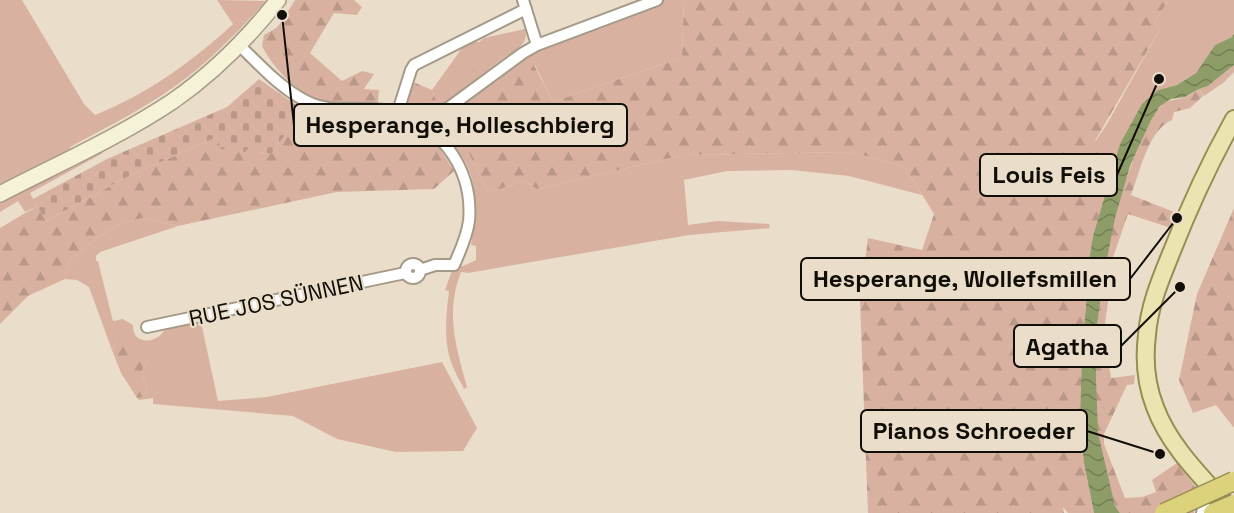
<svg xmlns="http://www.w3.org/2000/svg" width="1234" height="513" font-family="'Space Grotesk',sans-serif">
<style>
.green{fill:#d9b1a1}
.forest{fill:url(#forest-firs)}
.cemetery{fill:url(#cemetery-stones)}
.water{fill:url(#water-waves)}
.lines{fill:none;stroke-linecap:round;stroke-linejoin:round}
.minor-casing{stroke:#a49a87;stroke-width:14}
.secondary-casing{stroke:#a49a87;stroke-width:18}
.primary-casing{stroke:#968d53;stroke-width:20}
.minor{stroke:#fff;stroke-width:10}
.secondary{stroke:#f5f2d8;stroke-width:15}
.primary{stroke:#ebe4b0;stroke-width:16}
.motorway-bridge-casing{stroke:#968d53;stroke-width:21;stroke-linecap:butt}
.motorway-bridge{stroke:#ddd27c;stroke-width:18}
.labels{text-anchor:middle;dominant-baseline:central;stroke-width:4.5;stroke-linejoin:round;paint-order:stroke}
.street-label{font-size:22px;fill:#110d07;stroke:#eadeca}
.leader{fill:none;stroke:#110d07;stroke-width:2}
.callout-dot{fill:#110d07;stroke:#eadeca;stroke-width:2}
.callout{fill:#eadeca;stroke:#110d07;stroke-width:2}
.callout-label{font-size:24px;text-anchor:middle;font-weight:bold;fill:#110d07}
</style>
<defs>
<pattern id="forest-firs" width="22" height="20" patternUnits="userSpaceOnUse" patternTransform="scale(1.5)"><rect width="22" height="20" fill="#d9b1a1"/><path d="M5 1l3.5 6h-7zM16 11l3.5 6h-7z" fill="#b99789"/></pattern>
<pattern id="cemetery-stones" width="16" height="16" patternUnits="userSpaceOnUse" patternTransform="scale(1.5)"><rect width="16" height="16" fill="#d9b1a1"/><path d="M2 7V4a2 2 0 0 1 4 0v3zM10 15v-3a2 2 0 0 1 4 0v3z" fill="#b99789"/></pattern>
<pattern id="water-waves" width="16" height="10" patternUnits="userSpaceOnUse" patternTransform="scale(1.5)"><rect width="16" height="10" fill="#8e9d68"/><path d="M0 5q4-4 8 0t8 0" fill="none" stroke="#737e54"/></pattern>
</defs>
<rect width="100%" height="100%" fill="#eadeca"/>
<path class="green" d="M0,0H22L84,104L95,115C146,95 193,61 233,24L217,0L266,1C242,27 218,53 190,75C153,104 111,125 70,147L74,155L100,148L103,153L30,193L37,206L25,212L18,201L0,212Z
M657,0H684L682,57L553,102L535,65L457,138L467,149L488,193L524,181L537,189L683,155L851,152L905,167L922,195L849,176L792,170L727,171L684,180L688,225L718,221L769,224L770,228L689,235L468,273L461,272C445,313 456,347 467,387L464,389C461,382 456,375 453,367C443,345 446,314 449,291L445,290L454,265L463,266L476,260V246L471,245C475,225 477,204 473,184C472,176 467,165 463,158C455,144 438,135 443,118L538,50Z
M1169,0H1234V33L1232,37L1215,45L1196,73L1177,85L1158,90L1120,144L1118,153L1095,142L1107,124L1160,29L1154,22Z
M525,29C530,45 513,52 501,60L499,57L451,92L454,96L434,110L436,100L432,90L467,41L479,42L484,38Z
M1234,65V72L1223,83L1204,96L1199,89L1208,86Z
M142,218L178,226L100,252L96,256V261H98L113,321L123,319L133,325C132,339 145,344 156,338C162,336 162,331 167,329C177,325 190,324 201,322L218,401L267,397L442,362L477,428L463,451L396,452L337,439L293,416L153,404V398L139,400L137,398L143,397L147,393L142,370L148,360L133,347L117,341L112,350L89,287L77,280L65,279L69,261L95,239L122,223Z"/>
<path class="forest" d="M295,0H354L362,7L357,15L334,13L310,53L342,81L362,71L374,74L364,89L379,90L378,103C361,103 342,103 325,101C300,97 273,68 262,46L264,35L276,28L287,16V13Z
M684,0H1169L1154,22L1160,29L1095,141L1118,153L1093,236L1086,278L1087,292L1082,355L1084,463L1094,513H1068L1063,507L1064,513H868L860,301L868,238L922,250L934,214L905,167L851,152L683,155L537,189L524,181L488,193L467,149L457,138L470,104L531,59L553,102L682,57Z
M487,56L499,57L501,60L454,96L451,92Z
M413,82L432,90L436,100L434,110C423,116 416,114 405,110L404,103Z
M1199,89L1203,96L1190,108L1174,112L1172,120C1148,130 1140,172 1131,195L1177,213L1171,228L1128,214L1108,272L1112,274L1104,331L1111,378L1135,375L1134,384L1127,385L1104,434V444L1125,498L1142,497L1156,492L1152,480L1177,463L1203,497L1194,508V513H1120L1115,506C1109,481 1099,455 1097,430C1091,337 1101,230 1140,144C1145,132 1150,118 1159,108C1165,100 1174,100 1183,98C1189,96 1194,92 1199,89Z
M300,114L330,131L357,138L399,139L437,144L454,171L434,189L337,192L178,226L142,218L122,223L95,239L69,261L65,279L28,296L0,324V228L37,206L46,221L127,177L217,137L250,145L260,152L271,154Z
M1234,208V428L1216,405L1193,413L1179,380L1197,294Z
M125,339L133,347L146,351L148,360L142,370L147,393L143,397L137,398L121,373L112,350L117,341Z"/>
<path class="cemetery" d="M259,79L303,110L271,154L260,152L250,146L245,152L221,149L217,137L127,177L46,221L33,199L107,159L227,107Z"/>
<path class="water" d="M1234,33V65L1208,86L1199,89L1185,97L1171,99L1160,106L1151,120L1130,166L1115,218L1104,274L1096,333V379L1098,433L1115,506L1120,513H1094L1084,463L1080,422L1082,355L1087,292L1086,278L1093,236L1120,144L1142,104L1158,90L1177,85L1196,73L1215,45L1232,37Z"/>
<g class="lines">
<defs>
<path id="minor" d="M523,0L537,45
M239,45C260,65 280,88 306,101C330,114 357,106 383,110C437,118 474,167 469,221C467,237 460,251 454,265H435L420,270
M400,105L411,70L414,65L526,9
M425,125L523,53L537,45L657,0
M406 271a7 7 0 1 1 14 0a7 7 0 1 1-14 0Z
M147,327L405,273
M1202,513L1204,505L1216,498"/>
<path id="secondary" d="M0,194C58,164 119,137 173,101C213,73 248,38 278,0"/>
<path id="primary" d="M1234,513C1205,480 1170,448 1155,407C1146,384 1144,359 1147,335C1149,306 1161,278 1172,251C1190,205 1210,162 1234,119"/>
</defs>
<use href="#minor" class="minor-casing"/>
<use href="#secondary" class="secondary-casing"/>
<use href="#primary" class="primary-casing"/>
<use href="#minor" class="minor"/>
<use href="#secondary" class="secondary"/>
<use href="#primary" class="primary"/>
<defs>
<path id="motorway-bridge" d="M1164,513L1234,481
M1213,513L1234,504"/>
</defs>
<use href="#motorway-bridge" class="motorway-bridge-casing"/>
<use href="#motorway-bridge" class="motorway-bridge"/>
</g>
<g class="labels">
<g class="street-label">
<text transform="translate(276 300) rotate(-12)">RUE JOS SÜNNEN</text>
</g>
</g>
<path class="leader" d="M282 15L294 125M1159 79L1117 175M1177 218L1130 279M1180 287L1121 346M1160 454L1087 431"/>
<g class="callout-dot">
<circle cx="282" cy="15" r="6"/>
<circle cx="1159" cy="79" r="6"/>
<circle cx="1177" cy="218" r="6"/>
<circle cx="1180" cy="287" r="6"/>
<circle cx="1160" cy="454" r="6"/>
</g>
<g class="callout">
<rect x="294" y="104" width="333" height="42" rx="6"/>
<rect x="980" y="154" width="137" height="42" rx="6"/>
<rect x="801" y="258" width="329" height="42" rx="6"/>
<rect x="1014" y="325" width="107" height="42" rx="6"/>
<rect x="861" y="410" width="226" height="42" rx="6"/>
</g>
<g class="callout-label">
<text x="460" y="133">Hesperange, Holleschbierg</text>
<text x="1049" y="183">Louis Feis</text>
<text x="965" y="287">Hesperange, Wollefsmillen</text>
<text x="1067" y="355">Agatha</text>
<text x="974" y="439">Pianos Schroeder</text>
</g>
</svg>
